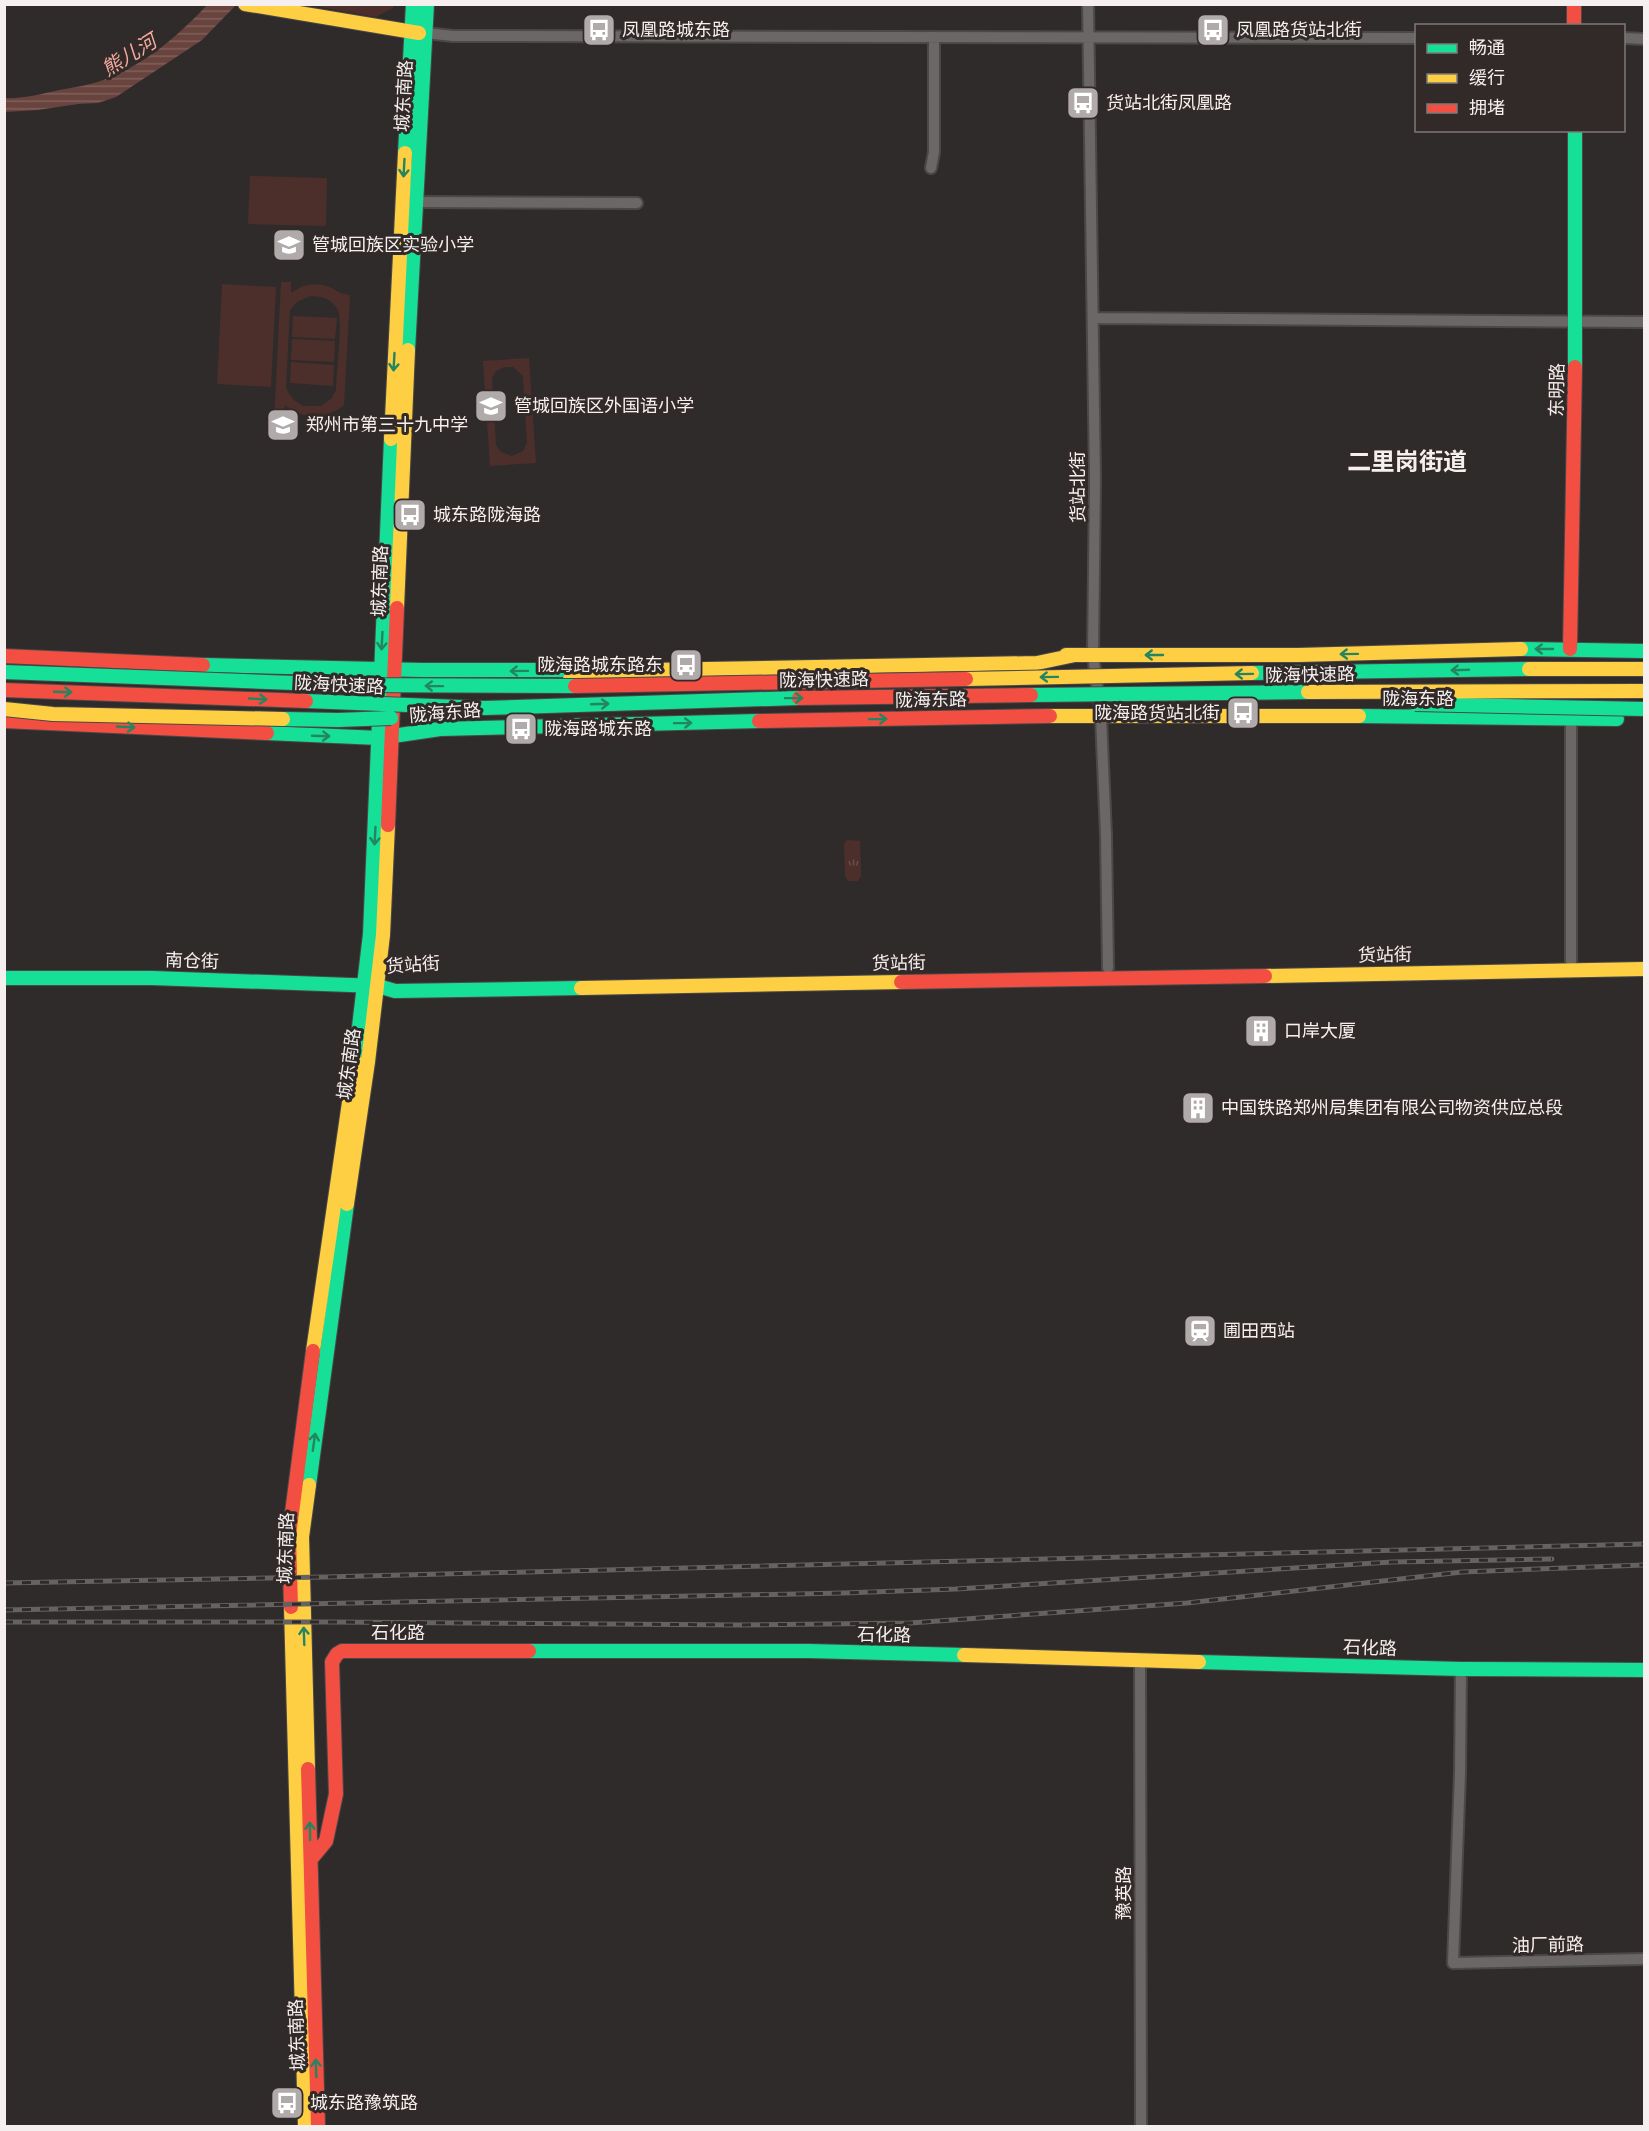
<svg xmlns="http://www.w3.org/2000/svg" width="1649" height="2131" font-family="'Libre Baskerville','Noto Sans SC',serif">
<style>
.grass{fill:url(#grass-tufts)}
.green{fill:#4c2f2b;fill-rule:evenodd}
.water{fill:url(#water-rules)}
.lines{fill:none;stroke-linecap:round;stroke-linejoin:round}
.street-casing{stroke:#4b4848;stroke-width:14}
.fast-casing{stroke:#4b4848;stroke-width:16}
.slow-casing{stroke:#4b4848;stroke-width:16}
.jam-casing{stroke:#4b4848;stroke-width:16}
.street{stroke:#6a6766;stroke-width:10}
.fast{stroke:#16e098;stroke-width:14}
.slow{stroke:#ffcf43;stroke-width:14}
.jam{stroke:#f24e42;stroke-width:14}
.rail-casing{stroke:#656262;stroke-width:5}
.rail{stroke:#312a29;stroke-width:3;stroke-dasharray:9;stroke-linecap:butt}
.fast-bridge-casing{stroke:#4b4848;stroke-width:16;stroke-linecap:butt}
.slow-bridge-casing{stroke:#4b4848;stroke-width:16;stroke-linecap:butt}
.jam-bridge-casing{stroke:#4b4848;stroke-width:16;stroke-linecap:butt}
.fast-bridge{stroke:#16e098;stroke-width:14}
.slow-bridge{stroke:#ffcf43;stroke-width:14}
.jam-bridge{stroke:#f24e42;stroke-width:14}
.oneway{stroke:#248560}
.labels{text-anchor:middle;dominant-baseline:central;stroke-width:6;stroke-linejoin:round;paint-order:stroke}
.poi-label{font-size:18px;fill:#f5efef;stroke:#312a29;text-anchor:start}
.street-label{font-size:18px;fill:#f5efef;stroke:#312a29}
.water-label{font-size:20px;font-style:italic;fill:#f3aa9f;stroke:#312a29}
.district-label{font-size:24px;font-weight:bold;fill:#f5efef;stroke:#312a29}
</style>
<defs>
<pattern id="grass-tufts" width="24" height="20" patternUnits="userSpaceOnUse" patternTransform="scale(1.5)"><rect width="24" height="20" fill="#4c2f2b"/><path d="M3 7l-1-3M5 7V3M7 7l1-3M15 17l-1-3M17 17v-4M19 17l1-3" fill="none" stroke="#664d4a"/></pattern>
<pattern id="water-rules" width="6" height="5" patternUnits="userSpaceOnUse" patternTransform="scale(1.5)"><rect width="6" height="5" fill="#69443e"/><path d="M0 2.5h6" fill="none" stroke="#7f5f5a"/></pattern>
</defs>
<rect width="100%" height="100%" fill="#2f2b2b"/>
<path class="grass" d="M847,840L860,841L861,876L858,881H848L845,876L844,844Z"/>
<path class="green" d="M308,5H393V8L376,17Z
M250,176L327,178L326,226L248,224Z
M281,282H291V293C303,284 318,281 332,288C339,292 341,294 350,295L344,405C325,420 303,420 285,405L284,423L274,422ZM310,296C322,296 332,299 338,310C343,320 336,375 336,390L332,398L321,406H303L294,400L289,394L286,387L290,310L297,302Z
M222,284L276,287L271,387L217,384Z
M293,316L337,318L335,339L292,337Z
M292,339L335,341L334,362L291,360Z
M529,358L536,463L490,466L483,361ZM504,367H513L523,376L527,443L523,451L512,456L501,452L496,445L492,378L496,371Z
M291,362L334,365L333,386L290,383Z"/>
<path class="water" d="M208,4L236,5L202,40L116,97L98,103L78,104L38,110L5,112V98C23,99 41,94 59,90C76,87 92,85 108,78C147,63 180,34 208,4Z"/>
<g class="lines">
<defs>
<path id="street" d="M1088,4L1095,479L1093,655L1101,717L1106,835L1108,968
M425,33L453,36L1416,38
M1624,38L1644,39
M931,168L934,152V37
M416,202L637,203
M1093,318L1644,322
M1571,712V961
M1140,1660L1141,2126
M1461,1669L1460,1773L1453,1963L1644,1959"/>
<path id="fast" d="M1575,130V367
M405,153L413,4
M408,350L427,4
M1521,649L1644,651
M203,665L422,670H561L586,667
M1359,716L1617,719
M267,733L379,738L440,729L759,721
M4,978H152L378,986L395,991L581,988
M355,1061L370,934L391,439
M309,1485L347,1204
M529,1651H809L964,1655
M1199,1662L1461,1669L1644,1670"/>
<path id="slow" d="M245,4L419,33
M391,439L405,153
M397,608L408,350
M1066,655H1298L1521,649
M570,679L649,670L1037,663L1075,655
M1050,716H1359
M1265,976L1644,969
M581,988L901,982
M347,1204L368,1062L383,935L388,825
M313,1351L355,1061
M291,1607L305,2126
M964,1655L1199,1662
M308,1769L302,1537L309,1485"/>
<path id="jam" d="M1574,4V26
M1570,649L1575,367
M4,656L203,665
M4,721L267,733
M759,721L1050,716
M388,825L397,608
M901,982L1265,976
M291,1607L289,1536L313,1351
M308,1769L318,2126
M311,1859L326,1841L336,1794L332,1662L337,1654L342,1651H529"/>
</defs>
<use href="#street" class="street-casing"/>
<use href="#fast" class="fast-casing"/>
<use href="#slow" class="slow-casing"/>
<use href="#jam" class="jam-casing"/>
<use href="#street" class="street"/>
<use href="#fast" class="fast"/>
<use href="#slow" class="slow"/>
<use href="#jam" class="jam"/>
<defs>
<path id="rail" d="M4,1583L325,1577L1644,1544
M4,1610L843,1593L956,1589L1392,1562L1552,1559
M4,1622H329L740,1625L910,1623L1187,1603L1462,1572L1644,1565"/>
</defs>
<use href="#rail" class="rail-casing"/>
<use href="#rail" class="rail"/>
<defs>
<path id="fast-bridge" d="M4,672L347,685L575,686
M1252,673L1529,669
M1031,695L1308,692
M306,701L484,708L799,698
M1415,704L1644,709
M283,719L338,720L391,718"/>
<path id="slow-bridge" d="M1529,669H1644
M966,679L1252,673
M1308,692L1644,691
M4,709L53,714L283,719"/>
<path id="jam-bridge" d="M575,686L966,679
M4,690L306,701
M799,698L1031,695"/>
</defs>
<use href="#fast-bridge" class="fast-bridge-casing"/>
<use href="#slow-bridge" class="slow-bridge-casing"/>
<use href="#jam-bridge" class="jam-bridge-casing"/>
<use href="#fast-bridge" class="fast-bridge"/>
<use href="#slow-bridge" class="slow-bridge"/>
<use href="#jam-bridge" class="jam-bridge"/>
</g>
<defs><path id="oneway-shaft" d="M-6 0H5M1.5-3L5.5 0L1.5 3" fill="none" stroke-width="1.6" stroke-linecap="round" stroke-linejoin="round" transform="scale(1.5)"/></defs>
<g class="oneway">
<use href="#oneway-shaft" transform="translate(404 168) rotate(93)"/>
<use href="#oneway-shaft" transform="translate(394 362) rotate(93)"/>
<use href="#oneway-shaft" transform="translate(382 641) rotate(93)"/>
<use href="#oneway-shaft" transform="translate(1544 649) rotate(180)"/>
<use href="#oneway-shaft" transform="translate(1349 654) rotate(179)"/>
<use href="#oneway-shaft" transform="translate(1154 655) rotate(180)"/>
<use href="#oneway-shaft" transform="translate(1460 670) rotate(178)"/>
<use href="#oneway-shaft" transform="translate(519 671) rotate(179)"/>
<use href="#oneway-shaft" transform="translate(1244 674) rotate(179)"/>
<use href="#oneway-shaft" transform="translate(1049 677) rotate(179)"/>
<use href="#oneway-shaft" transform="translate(434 686) rotate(-179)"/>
<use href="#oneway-shaft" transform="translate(63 692) rotate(2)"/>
<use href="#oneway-shaft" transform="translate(794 698) rotate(-1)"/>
<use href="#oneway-shaft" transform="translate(258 699) rotate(3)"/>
<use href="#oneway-shaft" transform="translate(600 704) rotate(-2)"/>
<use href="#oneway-shaft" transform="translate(878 719) rotate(-1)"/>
<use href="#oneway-shaft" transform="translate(683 723) rotate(-1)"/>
<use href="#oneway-shaft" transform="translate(126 727) rotate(3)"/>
<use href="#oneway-shaft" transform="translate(321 736) rotate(2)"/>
<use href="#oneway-shaft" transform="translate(375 836) rotate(93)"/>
<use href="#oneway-shaft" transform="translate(314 1442) rotate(-82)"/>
<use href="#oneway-shaft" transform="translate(304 1636) rotate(-92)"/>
<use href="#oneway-shaft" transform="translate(310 1831) rotate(-91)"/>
<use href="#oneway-shaft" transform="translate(316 2068) rotate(-92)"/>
</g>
<defs>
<symbol id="bus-square" viewBox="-11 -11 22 22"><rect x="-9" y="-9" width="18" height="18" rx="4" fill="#b0aaaa" stroke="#312a29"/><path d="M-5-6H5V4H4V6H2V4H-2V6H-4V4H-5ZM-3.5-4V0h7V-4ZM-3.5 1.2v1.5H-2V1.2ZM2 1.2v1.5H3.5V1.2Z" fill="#fff"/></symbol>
<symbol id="school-square" viewBox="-11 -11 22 22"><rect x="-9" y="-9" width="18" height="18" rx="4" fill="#b0aaaa" stroke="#312a29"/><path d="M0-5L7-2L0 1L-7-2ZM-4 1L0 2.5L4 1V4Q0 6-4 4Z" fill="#fff"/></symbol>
<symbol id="building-square" viewBox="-11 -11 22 22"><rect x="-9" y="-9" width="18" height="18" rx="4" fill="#b0aaaa" stroke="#312a29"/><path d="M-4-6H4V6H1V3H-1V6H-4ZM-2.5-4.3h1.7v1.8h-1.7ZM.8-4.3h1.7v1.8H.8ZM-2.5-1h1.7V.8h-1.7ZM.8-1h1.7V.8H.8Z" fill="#fff"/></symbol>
<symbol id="station-square" viewBox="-11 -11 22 22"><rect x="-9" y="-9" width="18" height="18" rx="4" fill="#b0aaaa" stroke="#312a29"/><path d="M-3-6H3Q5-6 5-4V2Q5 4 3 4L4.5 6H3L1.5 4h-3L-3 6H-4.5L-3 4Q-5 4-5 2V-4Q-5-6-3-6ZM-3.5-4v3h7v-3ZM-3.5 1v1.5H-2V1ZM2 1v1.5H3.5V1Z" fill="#fff"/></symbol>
</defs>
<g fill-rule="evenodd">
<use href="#bus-square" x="580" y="11" width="38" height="38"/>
<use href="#bus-square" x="1194" y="11" width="38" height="38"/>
<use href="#bus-square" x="1064" y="84" width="38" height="38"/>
<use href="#school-square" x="270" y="226" width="38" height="38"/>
<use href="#school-square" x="472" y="387" width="38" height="38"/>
<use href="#school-square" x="264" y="406" width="38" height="38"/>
<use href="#bus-square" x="391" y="496" width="38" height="38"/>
<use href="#bus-square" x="667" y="646" width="38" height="38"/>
<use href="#bus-square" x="1224" y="694" width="38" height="38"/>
<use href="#bus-square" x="502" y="710" width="38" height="38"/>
<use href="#building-square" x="1242" y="1012" width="38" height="38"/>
<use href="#building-square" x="1179" y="1089" width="38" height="38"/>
<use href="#station-square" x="1181" y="1312" width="38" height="38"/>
<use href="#bus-square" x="268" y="2084" width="38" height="38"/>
</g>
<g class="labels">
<g class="poi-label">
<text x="622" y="30">凤凰路城东路</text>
<text x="1236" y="30">凤凰路货站北街</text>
<text x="1106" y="103">货站北街凤凰路</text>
<text x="312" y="245">管城回族区实验小学</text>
<text x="514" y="406">管城回族区外国语小学</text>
<text x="306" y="425">郑州市第三十九中学</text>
<text x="433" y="515">城东路陇海路</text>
<text x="663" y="665" text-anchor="end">陇海路城东路东</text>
<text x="1220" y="713" text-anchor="end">陇海路货站北街</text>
<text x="544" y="729">陇海路城东路</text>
<text x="1284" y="1031">口岸大厦</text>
<text x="1221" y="1108">中国铁路郑州局集团有限公司物资供应总段</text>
<text x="1223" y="1331">圃田西站</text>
<text x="310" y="2103">城东路豫筑路</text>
</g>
<g class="street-label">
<text transform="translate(404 96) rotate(-87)">城东南路</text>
<text transform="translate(1557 390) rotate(-89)">东明路</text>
<text transform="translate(1078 487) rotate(-90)">货站北街</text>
<text transform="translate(380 581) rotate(-88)">城东南路</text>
<text transform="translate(1310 675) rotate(-1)">陇海快速路</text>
<text transform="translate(824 680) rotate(-1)">陇海快速路</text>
<text transform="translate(339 685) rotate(3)">陇海快速路</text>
<text x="1418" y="699">陇海东路</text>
<text transform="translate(931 700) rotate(-1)">陇海东路</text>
<text transform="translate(445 713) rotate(-5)">陇海东路</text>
<text transform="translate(1385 955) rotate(-1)">货站街</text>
<text transform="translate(192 961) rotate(2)">南仓街</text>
<text transform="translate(899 963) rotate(-1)">货站街</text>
<text transform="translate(413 965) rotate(-4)">货站街</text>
<text transform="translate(349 1064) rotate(-82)">城东南路</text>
<text transform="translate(286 1548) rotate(-88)">城东南路</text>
<text x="398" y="1633">石化路</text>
<text transform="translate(884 1635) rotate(1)">石化路</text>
<text transform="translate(1370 1648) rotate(2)">石化路</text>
<text transform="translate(1124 1893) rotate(-90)">豫英路</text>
<text transform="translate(1548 1945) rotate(-1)">油厂前路</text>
<text transform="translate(297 2035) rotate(-92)">城东南路</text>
</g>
<g class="water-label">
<text transform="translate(129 55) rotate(-32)">熊儿河</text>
</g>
<g class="district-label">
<text x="1407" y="461">二里岗街道</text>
</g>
</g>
<rect width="1649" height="2131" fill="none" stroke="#f5efef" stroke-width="12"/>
<rect x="1415" y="24" width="210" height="108" fill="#312a29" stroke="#7f7978" stroke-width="1.5"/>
<rect x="1427" y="44" width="30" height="9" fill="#16e098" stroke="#7f7978" stroke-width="1.5"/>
<text x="1469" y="54" font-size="18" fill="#f5efef">畅通</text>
<rect x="1427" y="74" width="30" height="9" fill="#ffcf43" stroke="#7f7978" stroke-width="1.5"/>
<text x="1469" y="84" font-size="18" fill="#f5efef">缓行</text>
<rect x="1427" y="104" width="30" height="9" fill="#f24e42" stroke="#7f7978" stroke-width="1.5"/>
<text x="1469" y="114" font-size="18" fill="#f5efef">拥堵</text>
</svg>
